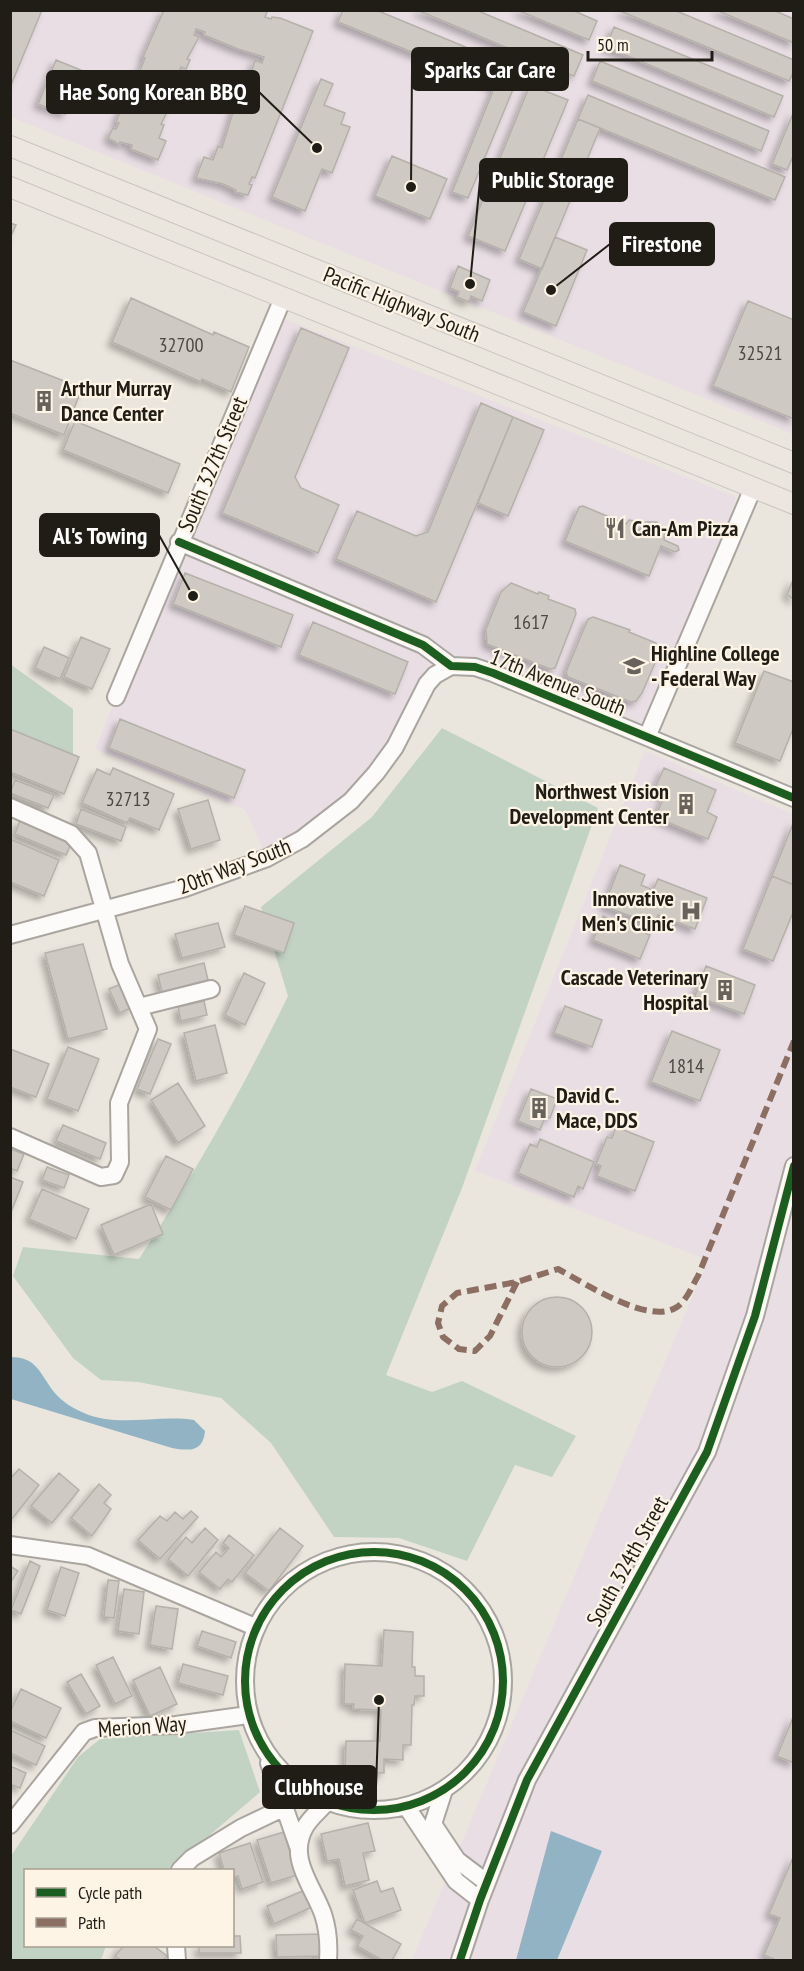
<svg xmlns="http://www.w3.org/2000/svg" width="804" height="1971" font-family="'PT Sans Narrow',sans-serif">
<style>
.commercial{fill:#e9dee4}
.green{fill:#c2d3c3}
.water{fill:#92b3c3}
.building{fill:#cecac3;stroke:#b4b1aa;stroke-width:1.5;filter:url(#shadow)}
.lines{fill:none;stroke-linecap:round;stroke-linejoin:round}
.minor-casing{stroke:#aaa69f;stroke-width:20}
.major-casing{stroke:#c7c5c0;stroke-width:22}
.minor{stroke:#fcfbfa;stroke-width:16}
.major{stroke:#ede5e0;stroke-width:20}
.quiet{stroke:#8d6e63;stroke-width:6;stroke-dasharray:12 6;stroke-linecap:butt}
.cycleway-casing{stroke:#fdf4e5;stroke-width:11}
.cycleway{stroke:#1b5e20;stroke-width:8}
.labels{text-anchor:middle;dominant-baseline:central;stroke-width:4.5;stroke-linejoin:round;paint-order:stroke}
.number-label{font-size:20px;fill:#4c4842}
.street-label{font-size:22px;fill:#201d17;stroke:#fdf4e5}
.poi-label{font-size:22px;font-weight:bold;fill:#201d17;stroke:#fdf4e5;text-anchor:start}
.leader{fill:none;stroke:#201d17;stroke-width:2}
.callout-dot{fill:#201d17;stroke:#fdf4e5;stroke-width:2}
.callout{fill:#201d17;stroke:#201d17;stroke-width:2}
.callout-label{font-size:24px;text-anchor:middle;font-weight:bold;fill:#fff}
</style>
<defs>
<filter id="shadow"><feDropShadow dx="-4.5" dy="4.5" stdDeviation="3" flood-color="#0004"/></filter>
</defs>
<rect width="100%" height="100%" fill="#eae6dd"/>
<path class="commercial" d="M10,11H793V434L11,117Z
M280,317L736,497L697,619L646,736L493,673L443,669L376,773L267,858L245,810L95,749L179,542Z
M645,751L793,814V1960H412L708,1260L475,1171Z"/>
<path class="green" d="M10,664L73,709V761L11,736Z
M442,728L598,808L462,1188L386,1375L432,1392L462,1381L576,1436L552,1477L515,1465L467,1561L399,1538L334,1537L271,1443L221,1398L138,1382L101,1380L73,1358L13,1276L23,1247L139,1259C194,1174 244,1087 288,996L261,907L372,817Z
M239,1730L260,1792L169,1870H26V1946H106L101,1960H11V1856L78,1757L100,1739Z"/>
<path class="water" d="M11,1357C37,1357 40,1374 54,1392C61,1401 74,1409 84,1413C117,1428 159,1414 194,1420L205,1431C203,1452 190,1451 172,1448L11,1399Z
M551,1831L602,1851L557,1960H516Z"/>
<path class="building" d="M10,10H42L11,85H10Z
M164,10H264L267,12L265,17L271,19L272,17L280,18L313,31L255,178L252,177L249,184L252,185L248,195L235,192L236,190L223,184L196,178L204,157L213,160L218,146L222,148L235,106L238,107L241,100L245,102L248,94L242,92L245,83H248L255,60L262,63L264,57L238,49L204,35L205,32L196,29L194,35L199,37L187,59L190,60L186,69L181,67L178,74L181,75L178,83L181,84L161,124L164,125L159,138L166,141L158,160L131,149L132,145L120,142V145L108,138L113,128L116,129L119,123L116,122L123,105L125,106L136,72L139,73L145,58L143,57Z
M343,10H376L521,70L468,198L452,192L495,86L338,22Z
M417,10H476L583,55L574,76Z
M517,10H572L597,21L589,40Z
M674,10L794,60V71L789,81L620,11Z
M716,10H773L794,19V43Z
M614,27L783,96L774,117L606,47Z
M56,60L83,71L65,114L38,104Z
M600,61L769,131L761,151L592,81Z
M321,79L333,84L324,105L345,113L341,124L350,127L332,173L322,169L305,211L272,197Z
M530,85L568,100L505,251L468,236Z
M588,95L785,177L775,200L578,119Z
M794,111V154L787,170L772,164Z
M578,119L600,128L542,269L519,259Z
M392,156L447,179L430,219L375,196Z
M10,223L16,225L10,238Z
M555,237L587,250L556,326L523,312Z
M458,266L490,280L482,301L471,296L469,302L457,297L459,292L450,288Z
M131,298L213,335L214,332L249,347L231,392L202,379L201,382L112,342Z
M748,301L794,320V419L713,386Z
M301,328L349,348L295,477L301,488L339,505L318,553L222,513Z
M10,360L82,388L64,435L10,413Z
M481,403L513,417L436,602L336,559L357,511L416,536L428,532Z
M513,417L544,430L508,516L478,503Z
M75,421L180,464L168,493L63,450Z
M583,506L626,524L629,520L635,521L636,528L639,530L646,522H657L665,530L664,540L678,546L679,550L675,552L661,546L649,576L565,541L579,507Z
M185,573L293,615L281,647L173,604Z
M794,578V600L787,594Z
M511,583L538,594L539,592L549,596L548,599L575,609L576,614L555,668L550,669L487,644L486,629L501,592Z
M593,617L630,630L629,632L656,643L658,656L642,693L636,701L631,702L568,677L566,672L588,619Z
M313,622L408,662L395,694L299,655Z
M81,637L110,649L92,689L64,677Z
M44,647L69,658L60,679L35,668Z
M764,671L794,682V726L780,761L735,743Z
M120,719L245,770L234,798L109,748Z
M10,729L79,757L64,794L10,772Z
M113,768L174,794L159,830L130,818L127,823L82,803L97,769L110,775Z
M664,768L716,790L707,812L717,817L708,839L655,817L665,795L654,790Z
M15,780L54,795L48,808L10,793Z
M208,800L220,840L191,849L178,809Z
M81,809L126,827L121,841L76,824Z
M20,820L72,842L66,855L15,834Z
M794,821V885L772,876Z
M10,839L59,860L44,896L10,882Z
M620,865L645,875L641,885L653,890L658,879L707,898L695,929L658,915L654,925L604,906Z
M772,876L794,885V910L773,961L743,949Z
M245,906L294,923L284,953L234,935Z
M603,916L650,935L640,959L593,940Z
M218,923L225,947L182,958L175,934Z
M83,944L107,1029L68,1039L45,953Z
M204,963L208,980L162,992L158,975Z
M706,966L755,985L744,1014L695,996Z
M244,973L265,983L245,1025L225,1015Z
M121,984L133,1007L120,1013L109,989Z
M204,1001L207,1015L181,1021L178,1007Z
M565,1006L602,1020L592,1047L554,1033Z
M215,1025L227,1073L196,1081L184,1033Z
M672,1031L720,1050L700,1101L651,1082Z
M158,1039L171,1044L150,1094L137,1089Z
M68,1047L99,1059L78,1111L47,1099Z
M10,1049L49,1064L36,1097L10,1087Z
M178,1083L205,1126L178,1143L151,1100Z
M531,1089L557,1099L550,1118L545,1117L540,1130L518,1121Z
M63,1125L106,1143L100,1159L56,1141Z
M616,1127L654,1142L635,1191L597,1176L601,1166L596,1164L607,1137L612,1138Z
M540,1139L594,1162L583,1189L578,1186L574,1197L518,1173L530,1144L537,1147Z
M10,1149L24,1154L17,1171L10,1168Z
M166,1156L193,1169L171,1210L145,1197Z
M47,1167L69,1175L64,1188L42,1180Z
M10,1177L23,1182L11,1212H10Z
M42,1189L89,1209L76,1239L29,1219Z
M151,1204L163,1234L114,1255L101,1225Z
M522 1332a35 35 0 1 1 70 0a35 35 0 1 1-70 0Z
M19,1469L39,1485L11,1520L10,1479Z
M59,1473L79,1490L52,1523L31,1506Z
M99,1484L111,1495L104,1503L111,1509L92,1536L71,1518Z
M191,1511L198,1517L160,1559L138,1540L160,1516L167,1521L175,1512L183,1519Z
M205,1528L218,1540L188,1576L168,1559L186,1537L192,1543Z
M280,1528L303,1546L269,1591L245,1573Z
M229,1535L254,1555L232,1582L228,1579L220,1589L199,1572L216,1552L221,1557L229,1548L223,1543Z
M30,1561L40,1566L21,1614L11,1610Z
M10,1566L18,1571L10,1583Z
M61,1567L79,1573L65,1616L47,1610Z
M108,1580L119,1581L114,1618L104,1617Z
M124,1589L144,1592L139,1634L118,1631Z
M156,1606L178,1609L172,1649L150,1645Z
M384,1630L413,1632L412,1667H415V1676H424V1696H415L414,1705H412L411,1745H403V1760L384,1759V1773L345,1772L346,1741H380L381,1710L353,1709L354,1704H344L345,1664L382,1666Z
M202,1631L236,1642L231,1658L197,1646Z
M113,1657L132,1696L115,1704L96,1665Z
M183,1664L228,1676L223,1695L178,1683Z
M160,1667L177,1704L150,1716L133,1680Z
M81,1674L100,1706L86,1714L67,1682Z
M21,1689L61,1708L46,1738L10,1721V1712Z
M794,1715V1763L777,1756Z
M10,1730L45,1746L36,1765L10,1753Z
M10,1766L26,1773L20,1788L10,1784Z
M368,1823L375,1851L363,1853L369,1880L345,1886L339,1859L327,1861L321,1834Z
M284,1832L297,1875L271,1883L257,1840Z
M250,1843L263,1882L242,1889L238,1876L232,1878V1870H224L219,1853Z
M794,1855V1960H776L764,1955L780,1918L769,1914Z
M377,1881L381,1892L393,1888L401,1910L365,1923L353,1890Z
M305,1890L312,1907L274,1924L267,1906Z
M357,1919L401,1944L392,1960H382L357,1946L363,1936L351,1930Z
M324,1934L325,1956L277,1957L276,1935Z
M232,1936H240L241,1953H199V1946H232Z
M119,1946H154L167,1956L164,1960H121L115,1956L122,1948Z"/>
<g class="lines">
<defs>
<path id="minor" d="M179,542L423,645L451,666L475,667L493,673L794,798
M116,697L283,298
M647,737L753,488
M10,807L71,834L88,853L120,964L148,1029L119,1103L120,1162L114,1175L101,1177L10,1137
M10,935L185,888L267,858L302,839L351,801L376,773L395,747L427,684L435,675L451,666
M139,1007L211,989
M10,1545L88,1556L255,1627
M245 1681a129 129 0 1 1 258 0a129 129 0 1 1-258 0Z
M269,1763L298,1846
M444,1790L433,1824L457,1860L486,1882
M327,1802C320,1810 310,1818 305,1827C287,1858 313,1886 323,1914C328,1929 329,1945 328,1960
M406,1806L456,1881L480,1900
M10,1825L84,1732L95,1728L176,1725L248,1715
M180,1870L192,1858L241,1828L285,1807L297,1786
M176,1946L177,1960
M460,1960L480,1900L527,1780L707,1452L755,1316L794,1166"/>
<path id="major" d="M10,146L794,463
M10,187L794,504"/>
</defs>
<use href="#minor" class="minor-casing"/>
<use href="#major" class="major-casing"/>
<use href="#minor" class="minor"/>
<use href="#major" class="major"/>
<path class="quiet" d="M517,1282L490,1336L475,1351L459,1349L443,1337L438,1323L442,1306L457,1293L517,1282L558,1269C585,1283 649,1326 677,1307C687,1300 692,1286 698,1276L794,1041"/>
<defs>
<path id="cycleway" d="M179,542L423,645L451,666L475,667L493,673L794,798
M245 1681a129 129 0 1 1 258 0a129 129 0 1 1-258 0Z
M460,1960L480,1900L527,1780L707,1452L755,1316L794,1166"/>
</defs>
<use href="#cycleway" class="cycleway-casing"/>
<use href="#cycleway" class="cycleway"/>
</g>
<defs>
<symbol id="building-bare" viewBox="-9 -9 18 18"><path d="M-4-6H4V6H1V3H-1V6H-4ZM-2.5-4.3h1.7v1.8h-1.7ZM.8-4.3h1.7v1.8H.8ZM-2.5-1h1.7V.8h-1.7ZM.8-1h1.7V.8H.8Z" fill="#67635c" stroke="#fdf4e5" stroke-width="2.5" paint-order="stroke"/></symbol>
<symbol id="restaurant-bare" viewBox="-9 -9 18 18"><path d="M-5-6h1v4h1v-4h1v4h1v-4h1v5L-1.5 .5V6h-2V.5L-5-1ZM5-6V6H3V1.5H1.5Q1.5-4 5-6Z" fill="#67635c" stroke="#fdf4e5" stroke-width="2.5" paint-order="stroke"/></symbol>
<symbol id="university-bare" viewBox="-9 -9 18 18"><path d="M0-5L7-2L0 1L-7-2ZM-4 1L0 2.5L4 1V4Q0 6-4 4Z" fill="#67635c" stroke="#fdf4e5" stroke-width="2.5" paint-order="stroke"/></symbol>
<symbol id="hospital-bare" viewBox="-9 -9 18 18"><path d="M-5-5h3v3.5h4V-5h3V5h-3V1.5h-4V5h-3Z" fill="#67635c" stroke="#fdf4e5" stroke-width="2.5" paint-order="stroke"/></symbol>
</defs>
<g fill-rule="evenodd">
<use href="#building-bare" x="29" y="386" width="30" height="30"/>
<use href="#restaurant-bare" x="600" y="513" width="30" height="30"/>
<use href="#university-bare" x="619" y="651" width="30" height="30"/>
<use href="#building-bare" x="671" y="789" width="30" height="30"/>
<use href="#hospital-bare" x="676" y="896" width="30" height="30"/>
<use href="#building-bare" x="710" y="975" width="30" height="30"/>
<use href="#building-bare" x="524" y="1093" width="30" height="30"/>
</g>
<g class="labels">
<g class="number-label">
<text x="181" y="345">32700</text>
<text x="760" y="353">32521</text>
<text x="531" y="622">1617</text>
<text x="128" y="799">32713</text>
<text x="686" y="1066">1814</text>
</g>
<g class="street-label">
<text transform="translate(402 304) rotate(22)">Pacific Highway South</text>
<text transform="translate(212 464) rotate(-67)">South 327th Street</text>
<text transform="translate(558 682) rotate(22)">17th Avenue South</text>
<text transform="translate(234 866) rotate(-21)">20th Way South</text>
<text transform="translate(627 1561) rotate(-61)">South 324th Street</text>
<text transform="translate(142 1726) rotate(-4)">Merion Way</text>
</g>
<g class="poi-label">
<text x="61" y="388">Arthur Murray<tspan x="61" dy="25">Dance Center</tspan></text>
<text x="632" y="528">Can-Am Pizza</text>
<text x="651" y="653">Highline College<tspan x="651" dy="25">- Federal Way</tspan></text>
<text x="669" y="791" text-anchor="end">Northwest Vision<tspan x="669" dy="25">Development Center</tspan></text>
<text x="674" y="898" text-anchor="end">Innovative<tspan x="674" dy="25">Men's Clinic</tspan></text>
<text x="708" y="977" text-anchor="end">Cascade Veterinary<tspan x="708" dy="25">Hospital</tspan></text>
<text x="556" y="1095">David C.<tspan x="556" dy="25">Mace, DDS</tspan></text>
</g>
</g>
<path class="leader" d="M411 187L412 69M317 148L259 92M470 284L480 180M551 290L610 244M193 596L159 535M379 1700L376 1787"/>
<g class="callout-dot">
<circle cx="411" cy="187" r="6"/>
<circle cx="317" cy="148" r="6"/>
<circle cx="470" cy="284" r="6"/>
<circle cx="551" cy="290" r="6"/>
<circle cx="193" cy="596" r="6"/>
<circle cx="379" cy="1700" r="6"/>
</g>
<g class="callout">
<rect x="412" y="48" width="156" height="42" rx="6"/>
<rect x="47" y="71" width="212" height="42" rx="6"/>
<rect x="480" y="159" width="147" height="42" rx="6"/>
<rect x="610" y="223" width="104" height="42" rx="6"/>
<rect x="40" y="514" width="119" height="42" rx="6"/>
<rect x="263" y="1766" width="113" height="42" rx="6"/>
</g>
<g class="callout-label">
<text x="490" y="78">Sparks Car Care</text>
<text x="153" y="100">Hae Song Korean BBQ</text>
<text x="553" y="188">Public Storage</text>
<text x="662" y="252">Firestone</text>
<text x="100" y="544">Al's Towing</text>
<text x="319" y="1795">Clubhouse</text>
</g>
<rect width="804" height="1971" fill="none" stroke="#201d17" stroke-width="24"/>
<rect x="24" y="1869" width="210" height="78" fill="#fdf4e5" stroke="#a59e93" stroke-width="1.5"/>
<rect x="36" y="1888" width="30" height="9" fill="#1b5e20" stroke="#a59e93" stroke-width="1.5"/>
<text x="78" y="1899" font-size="18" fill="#201d17">Cycle path</text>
<rect x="36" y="1918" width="30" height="9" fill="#8d6e63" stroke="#a59e93" stroke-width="1.5"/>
<text x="78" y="1929" font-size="18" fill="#201d17">Path</text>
<path d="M588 51v9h124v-9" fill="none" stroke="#201d17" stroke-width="3"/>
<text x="597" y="51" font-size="18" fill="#201d17" stroke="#fdf4e5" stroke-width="4.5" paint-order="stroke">50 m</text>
</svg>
